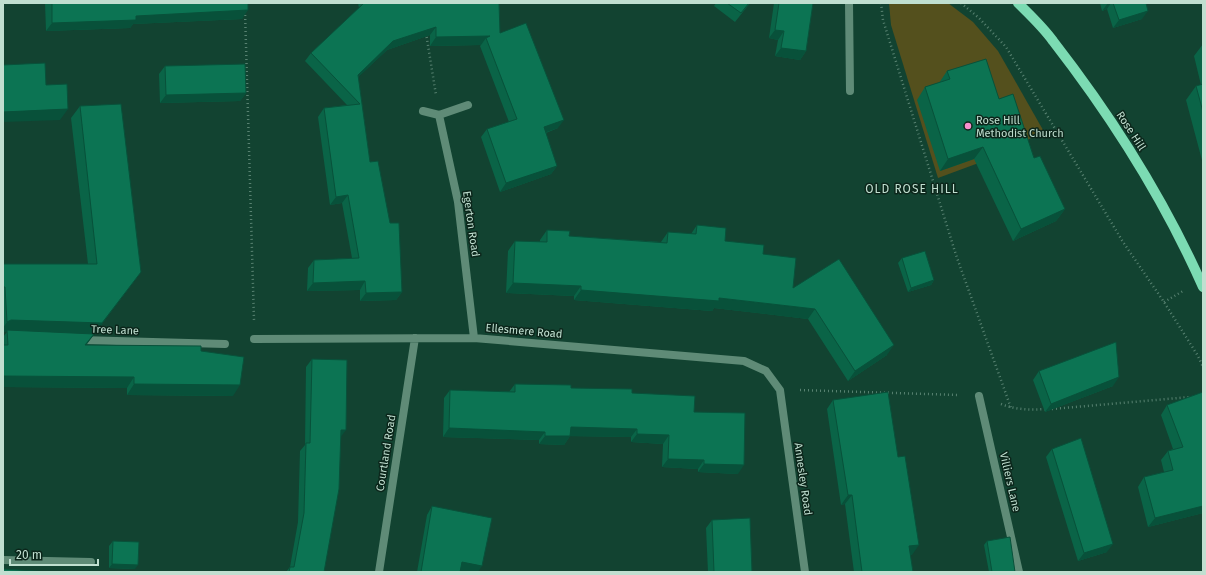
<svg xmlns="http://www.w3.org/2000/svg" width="1206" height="575" font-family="'Fira Sans',sans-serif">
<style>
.green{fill:#54501d}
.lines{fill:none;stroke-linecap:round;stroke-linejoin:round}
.path{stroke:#588271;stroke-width:2.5;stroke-dasharray:1 3;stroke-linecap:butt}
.service{stroke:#5f8b77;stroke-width:8}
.minor{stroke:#5f8b77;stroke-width:8}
.primary{stroke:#7cdbb3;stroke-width:10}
.wall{fill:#0a6447}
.shaded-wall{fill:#08513a}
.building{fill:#0c7453;stroke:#08513a}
.poi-dot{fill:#f790cd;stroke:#0c261b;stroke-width:1.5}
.labels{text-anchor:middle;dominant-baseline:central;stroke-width:3;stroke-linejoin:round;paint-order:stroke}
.poi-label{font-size:11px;fill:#c0dfd0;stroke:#0c261b;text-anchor:start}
.street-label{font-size:11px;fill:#c0dfd0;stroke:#0c261b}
.neighbourhood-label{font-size:12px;letter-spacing:1px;fill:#c0dfd0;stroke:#0c261b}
</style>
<rect width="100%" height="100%" fill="#124331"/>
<path class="green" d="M889,3H948L973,22L998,51L1043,130L1011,151L938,178L891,25Z"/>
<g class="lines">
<path class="path" d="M881,3L883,20L956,255L1011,408
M961,3L979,18L1006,47L1123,242L1164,302L1198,356L1203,367
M245,11L254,320
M426,33L436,95
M1164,302L1183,291
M800,390L959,395
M1001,404C1016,410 1031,410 1047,409
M1052,409L1190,397"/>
<path class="service" d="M849,3L850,91
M979,396L1019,572
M3,560L91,562"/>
<path class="minor" d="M423,111L439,115L468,105
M439,115L458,202L474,338
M254,339L474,338L744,361L766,371L780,390L805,572
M80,340L225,344
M379,572L415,338"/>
<path class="primary" d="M1018,3C1030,15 1043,27 1053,41C1112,117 1164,199 1203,287"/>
</g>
<path class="wall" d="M45,3H248L242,19L133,24L130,28L46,31Z
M358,3H499L500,33L558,128L546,133L557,166L551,174L500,192L481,137L487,129L509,122L480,46L481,45L430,46V35L387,50L358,77L370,162L402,292L396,300L360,301V290L307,291L308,268L314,260L352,258L342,203L330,205L318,117L324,108L347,105L305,61L311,53L359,8Z
M716,3H750L735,22L714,6Z
M774,3H813L806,51L800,60L775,56L778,40L769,38Z
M1100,3H1146L1142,19L1113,28L1107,9L1102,11Z
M1203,44V164L1186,100L1196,86L1201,85L1194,56Z
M165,66L246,93L240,101L160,103L159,74Z
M947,71L999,99L1034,158L1065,209L1056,221L1013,241L974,159L940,171L917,100L925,87L939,83Z
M80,106L141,272L86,345L201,351L233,396L127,395V388L3,387V337L7,332H3V264H88L71,118Z
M697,225L725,241L763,254L793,288L887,355L848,381L808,319L714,308L712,311L574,300V296L506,293L508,251L515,241L540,242V240L547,230L569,236L661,242L668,232L691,234Z
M902,258L934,280L931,285L908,292L898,263Z
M312,359L341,437L324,572H286L290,567L298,522L300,451L305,445L306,367Z
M1039,371L1113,386L1045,412L1033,380Z
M515,384L571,388L632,393L694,412L738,474L698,472V469L662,467L663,444L631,442V437L570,436L564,445L539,444V440L443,437L444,398L450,390L509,392Z
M1203,392V513L1148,527L1138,487L1144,477L1164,472L1161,460L1168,451L1173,449L1161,415L1167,405Z
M833,400L912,555H910L913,572H854L845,504L841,505L827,409Z
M1052,449L1107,552L1078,561L1046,457Z
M432,506L478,572L461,571L460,572H417L427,515Z
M712,520L752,572H708L706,528Z
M113,541L135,569L109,568V546Z
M987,541L1015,572H989L984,545Z"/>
<path class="shaded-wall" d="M1108,3H1111L1107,9L1102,11Z
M248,10L242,19L133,24L130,28L46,31L52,23L136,16Z
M1148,11L1142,19L1113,28L1119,20Z
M436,27L430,35L387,50L352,83L358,75L393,41Z
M775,30L784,31L778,40L769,38Z
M490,36L486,38L481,45L430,46L436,37Z
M781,48L806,51L800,60L775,56Z
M246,93L240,101L160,103L166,95Z
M68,109L60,120L3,122V112Z
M564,120L558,128L538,135L544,127Z
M983,147L974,159L940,171L948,159Z
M557,166L551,174L500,192L506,183Z
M348,195L342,203L330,205L336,197Z
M1065,209L1056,221L1013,241L1021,229Z
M141,272L78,356L7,330V332H3V328L7,322Z
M934,280L931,285L908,292L911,288Z
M365,281L360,290L307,291L313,283Z
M513,283L581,286L574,296L506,293Z
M581,290L719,298L815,309L808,319L714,308L712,311L574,300Z
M402,292L396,300L360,301L366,293Z
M894,345L887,355L848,381L855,371Z
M3,376L134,377L127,388L3,387Z
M1119,377L1113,386L1045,412L1051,404Z
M134,384L240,385L233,396L127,395Z
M571,427L637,429L631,437L565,436Z
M449,428L545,432L539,440L443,437Z
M341,430H346L340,438Z
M637,434L669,435L663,444L631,442Z
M545,436H570L564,445L539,444Z
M668,459L704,460L698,469L662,467Z
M704,464L744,465L738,474L698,472Z
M848,495H852L845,504L841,505Z
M1203,506V513L1148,527L1155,518Z
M1113,544L1107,552L1078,561L1084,553Z
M919,545L912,555L902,556L909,546Z
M462,562L482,566L478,572H464L456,571Z
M112,564L138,565L135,569L109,568Z"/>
<path class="building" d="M52,3H248V10L136,16V20L52,23Z
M364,3H499L500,33L526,23L564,120L544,127L557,166L506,183L487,129L517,119L486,38L490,36L436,37V27L393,41L358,75L370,162L378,161L390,223H399L402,292L366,293L365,281L313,283L314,260L359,258L348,195L336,197L324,108L360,104L311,53Z
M727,3H749L741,13Z
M779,3H813L806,51L781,48L784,31L775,30Z
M1113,3H1146L1148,11L1119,20Z
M986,59L999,99L1013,94L1034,158L1040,156L1065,209L1021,229L983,147L948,159L925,87L950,79L947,71Z
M45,63L46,85L67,84L68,109L3,112V65Z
M245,64L246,93L166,95L165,66Z
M1203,84V112L1196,86Z
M121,104L141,272L102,323L11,320L7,322L5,287H3V264H97L80,106Z
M697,225L726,228L725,241L764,245L763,254L796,258L793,288L839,259L894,345L855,371L815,309L719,298V301L581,290V286L513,283L515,241L547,242V230L570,231L569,236L667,243L668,232L696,234Z
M925,251L934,280L911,288L902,258Z
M7,330L94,334L85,345L201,346V351L244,357L240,385L134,384V377L3,376V345H8Z
M1116,342L1119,377L1051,404L1039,371Z
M312,359L347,360L346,430H341L339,489L324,572H289L290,567H294L304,513L306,443H310Z
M515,384L571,385V388L632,389V393L695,396L694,412L745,413L744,465L704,464V460L668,459L669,435L637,434V429L571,427L570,436H545V432L449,428L450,390L515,392Z
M888,392L898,457L905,456L919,545L909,546L913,572H862L852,495H848L833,400Z
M1203,392V506L1155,518L1144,477L1173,470L1168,451L1183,447L1167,405Z
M1081,438L1113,544L1084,553L1052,449Z
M432,506L492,518L482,566L462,562L460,572H421Z
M750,518L752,572H714L712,520Z
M1010,537L1015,572H992L987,541Z
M113,541L139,542L138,565L112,564Z
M3,569L51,572H3Z"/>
<circle class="poi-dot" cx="968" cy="126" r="4"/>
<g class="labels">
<g class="poi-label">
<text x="976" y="120">Rose Hill<tspan x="976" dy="13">Methodist Church</tspan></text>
</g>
<g class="street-label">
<text transform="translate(1131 131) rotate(57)">Rose Hill</text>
<text transform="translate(471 224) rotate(82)">Egerton Road</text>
<text transform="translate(115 330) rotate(2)">Tree Lane</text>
<text transform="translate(524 331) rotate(5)">Ellesmere Road</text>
<text transform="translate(386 453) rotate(-81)">Courtland Road</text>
<text transform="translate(803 479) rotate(82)">Annesley Road</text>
<text transform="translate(1010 482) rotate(77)">Villiers Lane</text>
</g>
<g class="neighbourhood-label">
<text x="912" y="189">OLD ROSE HILL</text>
</g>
</g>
<rect width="1206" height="575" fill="none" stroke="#c0dfd0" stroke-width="8"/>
<path d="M10 559v6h88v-6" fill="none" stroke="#c0dfd0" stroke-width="2"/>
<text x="16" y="559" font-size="12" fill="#c0dfd0" stroke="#0c261b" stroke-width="3" paint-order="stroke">20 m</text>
</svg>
